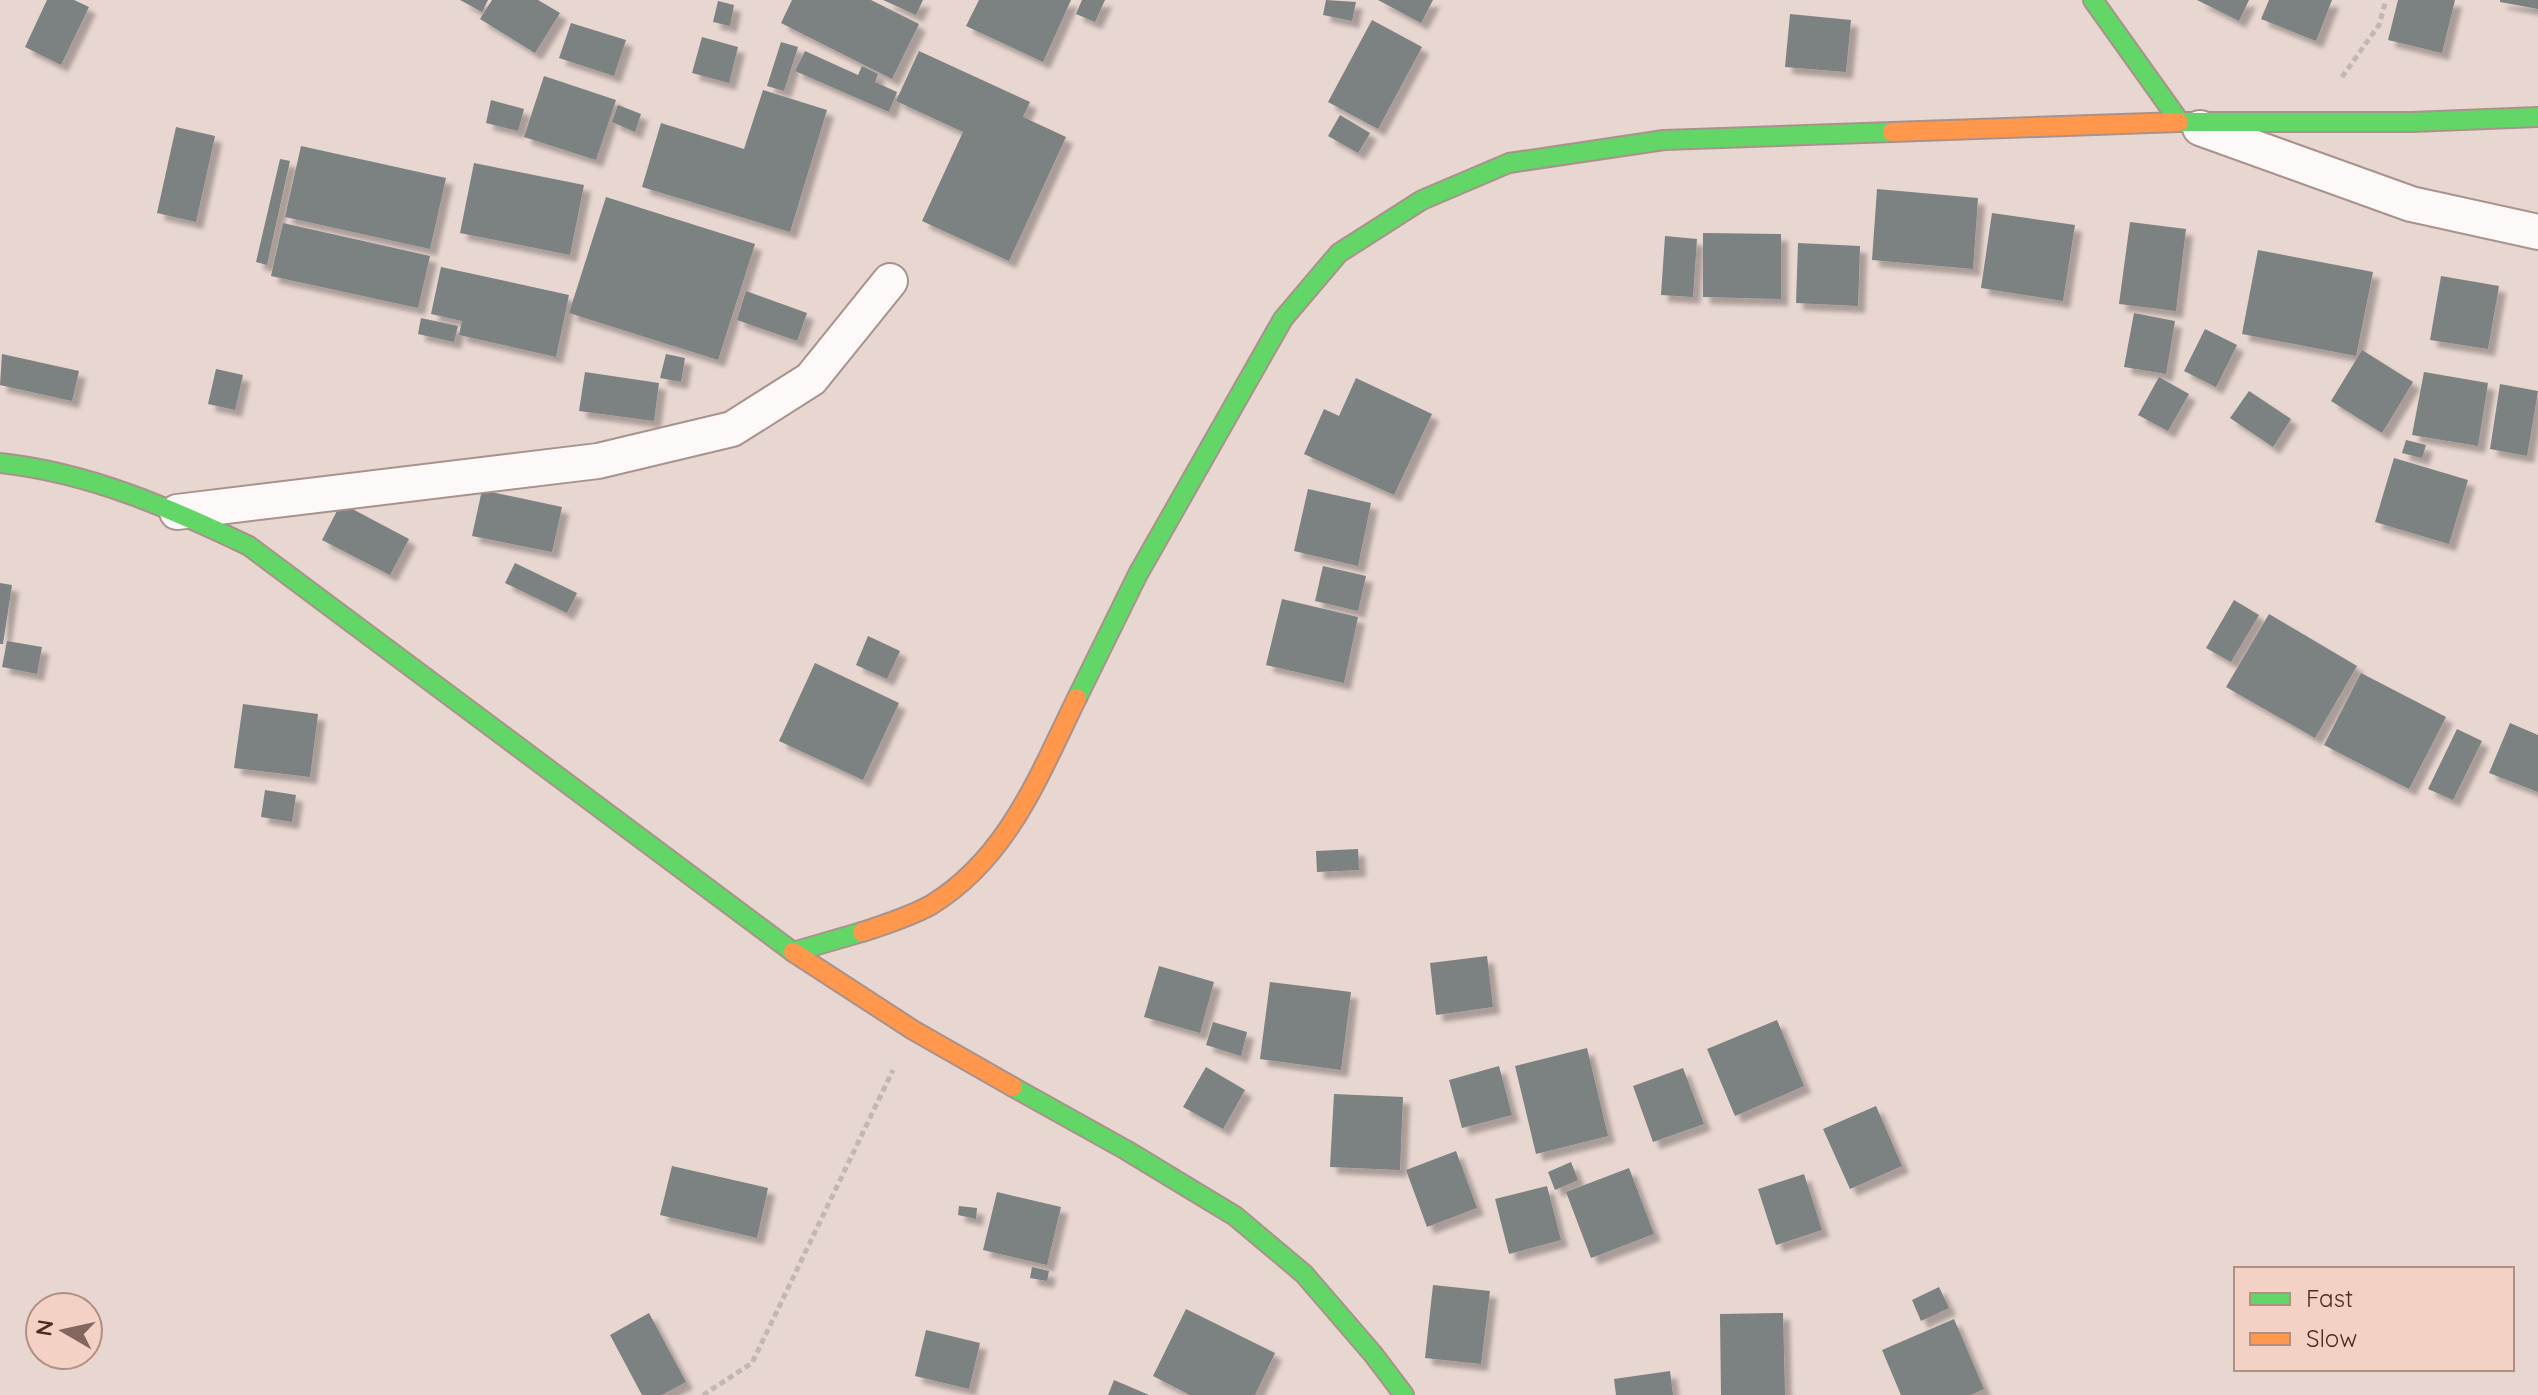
<svg xmlns="http://www.w3.org/2000/svg" width="2538" height="1395" font-family="Quicksand,sans-serif">
<style>
.building{fill:#7c8181;filter:url(#shadow)}
.lines{fill:none;stroke-linecap:round;stroke-linejoin:round}
.street-casing{stroke:#a9928b;stroke-width:38}
.fast-casing{stroke:#a9928b;stroke-width:22}
.slow-casing{stroke:#a9928b;stroke-width:22}
.path{stroke:#c2b7b4;stroke-width:5;stroke-dasharray:6 4;stroke-linecap:butt}
.street{stroke:#fcf9f8;stroke-width:34}
.fast{stroke:#63d668;stroke-width:18}
.slow{stroke:#ff974d;stroke-width:18}
</style>
<defs>
<filter id="shadow"><feDropShadow dx="7" dy="7" stdDeviation="2" flood-color="#0004"/></filter>
</defs>
<rect width="100%" height="100%" fill="#e8d6d0"/>
<path class="building" d="M47,0H74L89,7L61,65L25,47Z
M460,0H488L482,12Z
M492,0H538L560,13L535,53L480,19Z
M792,0H871L919,24L892,79L781,23Z
M883,0H923L916,15Z
M979,0H1071L1043,62L966,26Z
M1082,0H1105L1095,22L1076,14Z
M1326,0L1356,2L1352,21L1323,15Z
M1378,0H1433L1421,23Z
M2197,0H2249L2239,21Z
M2269,0H2332L2316,41L2261,19Z
M2398,0H2455L2442,53L2388,40Z
M2500,0H2538V9L2500,2Z
M718,1L734,5L730,26L713,22Z
M1790,14L1851,20L1846,72L1785,67Z
M1372,20L1422,47L1378,129L1328,102Z
M571,23L626,40L614,76L559,58Z
M702,37L738,47L729,83L692,73Z
M781,42L798,47L784,91L767,86Z
M805,51L858,75L862,66L878,74L875,82L897,92L889,112L795,71Z
M919,51L1030,102L1023,117L1066,137L1009,261L922,221L963,132L896,101Z
M544,76L616,100L596,160L524,137Z
M763,90L827,110L790,232L642,187L661,123L744,149Z
M491,100L524,109L518,131L486,123Z
M618,105L641,114L635,132L612,122Z
M1340,115L1370,133L1358,153L1328,136Z
M176,127L215,136L196,222L157,213Z
M301,146L446,178L430,249L285,217Z
M280,159L290,161L267,265L256,262Z
M474,163L584,185L570,255L460,233Z
M1877,189L1978,198L1973,269L1872,260Z
M606,197L755,244L718,360L569,313Z
M1992,213L2075,225L2063,301L1981,288Z
M2130,222L2186,229L2176,311L2119,304Z
M283,223L430,256L418,308L271,276Z
M1703,233L1781,234V299L1703,297Z
M1665,236L1697,239L1693,297L1661,295Z
M1798,243L1860,246L1858,306L1796,303Z
M2258,250L2373,272L2356,356L2242,334Z
M441,267L569,295L556,357L459,335L462,321L431,314Z
M2441,276L2499,286L2488,349L2430,340Z
M746,291L807,313L797,341L737,320Z
M2134,313L2175,321L2166,374L2124,367Z
M421,318L458,326L454,342L418,334Z
M2205,329L2237,345L2216,387L2184,371Z
M2362,350L2413,382L2382,433L2331,401Z
M2,354L79,371L72,401L0,385Z
M666,354L685,358L681,382L660,378Z
M216,369L243,375L235,410L208,404Z
M585,372L659,383L654,421L579,411Z
M2424,372L2488,383L2478,446L2412,435Z
M2159,377L2189,394L2168,431L2138,415Z
M1356,378L1432,414L1394,495L1304,454L1324,409L1339,416Z
M2500,384L2538,391L2527,456L2490,449Z
M2249,391L2291,419L2273,447L2230,418Z
M2406,440L2426,445L2422,458L2402,453Z
M2394,458L2468,480L2449,544L2375,522Z
M1308,489L1371,503L1358,566L1294,551Z
M482,490L562,507L552,552L472,536Z
M341,503L409,539L390,575L322,540Z
M515,563L577,593L567,613L505,583Z
M1323,566L1366,576L1358,611L1315,601Z
M0,583L12,585L3,644H0Z
M1282,599L1358,617L1344,683L1266,665Z
M2234,600L2259,615L2231,662L2206,648Z
M2269,614L2357,666L2315,738L2226,687Z
M868,636L900,651L887,679L856,665Z
M7,641L42,647L37,674L2,667Z
M815,663L899,703L863,780L779,741Z
M2361,673L2446,717L2409,789L2324,745Z
M243,704L318,714L310,777L234,768Z
M2510,723L2538,735V792L2489,773Z
M2457,729L2482,741L2453,800L2428,789Z
M265,790L296,795L292,822L261,817Z
M1358,849L1359,870L1317,872L1316,851Z
M1487,956L1493,1007L1436,1015L1430,963Z
M1159,966L1214,982L1200,1033L1144,1017Z
M1270,982L1351,992L1341,1070L1260,1059Z
M1777,1020L1804,1086L1735,1116L1707,1049Z
M1213,1022L1247,1032L1241,1056L1206,1045Z
M1587,1048L1608,1136L1536,1154L1515,1066Z
M1499,1066L1512,1115L1462,1128L1449,1080Z
M1206,1067L1245,1090L1223,1129L1183,1107Z
M1683,1068L1704,1124L1653,1142L1633,1086Z
M1334,1094L1403,1097L1400,1170L1330,1167Z
M1876,1106L1902,1166L1850,1189L1823,1129Z
M1456,1151L1477,1208L1427,1227L1406,1170Z
M1571,1162L1578,1180L1555,1190L1548,1172Z
M672,1166L768,1188L757,1238L660,1215Z
M1629,1168L1654,1234L1591,1258L1566,1192Z
M1804,1174L1822,1230L1776,1245L1758,1189Z
M1547,1186L1561,1240L1509,1254L1495,1199Z
M997,1192L1061,1207L1047,1265L983,1250Z
M959,1206L977,1208L976,1219L958,1215Z
M1032,1267L1049,1271L1047,1281L1030,1278Z
M1433,1285L1490,1291L1481,1364L1425,1358Z
M1939,1287L1949,1308L1921,1321L1912,1300Z
M1186,1309L1275,1353L1255,1395H1190L1153,1376Z
M649,1313L686,1382L662,1395H642L610,1335Z
M1783,1313L1785,1395H1721L1720,1314Z
M1954,1319L1984,1389L1971,1395H1901L1882,1350Z
M926,1330L980,1343L969,1389L915,1376Z
M1670,1371L1673,1395H1616L1614,1379Z
M1114,1380L1149,1395H1108Z"/>
<g class="lines">
<defs>
<path id="street" d="M2200,128L2411,204L2538,232
M177,512L598,461L732,429L811,379L890,281"/>
<path id="fast" d="M2093,0L2180,122
M2179,122H2412L2538,117
M0,463C90,473 168,507 249,546L793,952L862,932
M1077,698L1138,574L1283,319L1339,253L1422,200L1509,163L1664,140L1892,132
M1013,1087L1126,1150L1235,1216L1304,1274L1373,1354L1404,1395"/>
<path id="slow" d="M1892,132L2179,122
M862,932C884,925 911,916 931,905C1008,858 1039,775 1077,698
M793,952L913,1030L1013,1087"/>
</defs>
<use href="#street" class="street-casing"/>
<use href="#fast" class="fast-casing"/>
<use href="#slow" class="slow-casing"/>
<path class="path" d="M2342,77L2379,25L2386,0
M703,1395L752,1363L893,1070"/>
<use href="#street" class="street"/>
<use href="#fast" class="fast"/>
<use href="#slow" class="slow"/>
</g>
<rect x="2234" y="1267" width="280" height="104" fill="#f3d1c5" stroke="#b18f83" stroke-width="2"/>
<rect x="2250" y="1293" width="40" height="12" fill="#63d668" stroke="#b18f83" stroke-width="2"/>
<text x="2306" y="1307" font-size="24" fill="#4d2b20">Fast</text>
<rect x="2250" y="1333" width="40" height="12" fill="#ff974d" stroke="#b18f83" stroke-width="2"/>
<text x="2306" y="1347" font-size="24" fill="#4d2b20">Slow</text>
<g transform="translate(64 1331) rotate(279)"><circle r="38" fill="#f3d1c5" stroke="#b18f83" stroke-width="2"/>
<path d="M0-6L14 30L0 20L-14 30Z" fill="#83675e"/>
<text y="-12" font-size="22" font-weight="bold" text-anchor="middle" fill="#4d2b20">N</text>
</g>
</svg>
